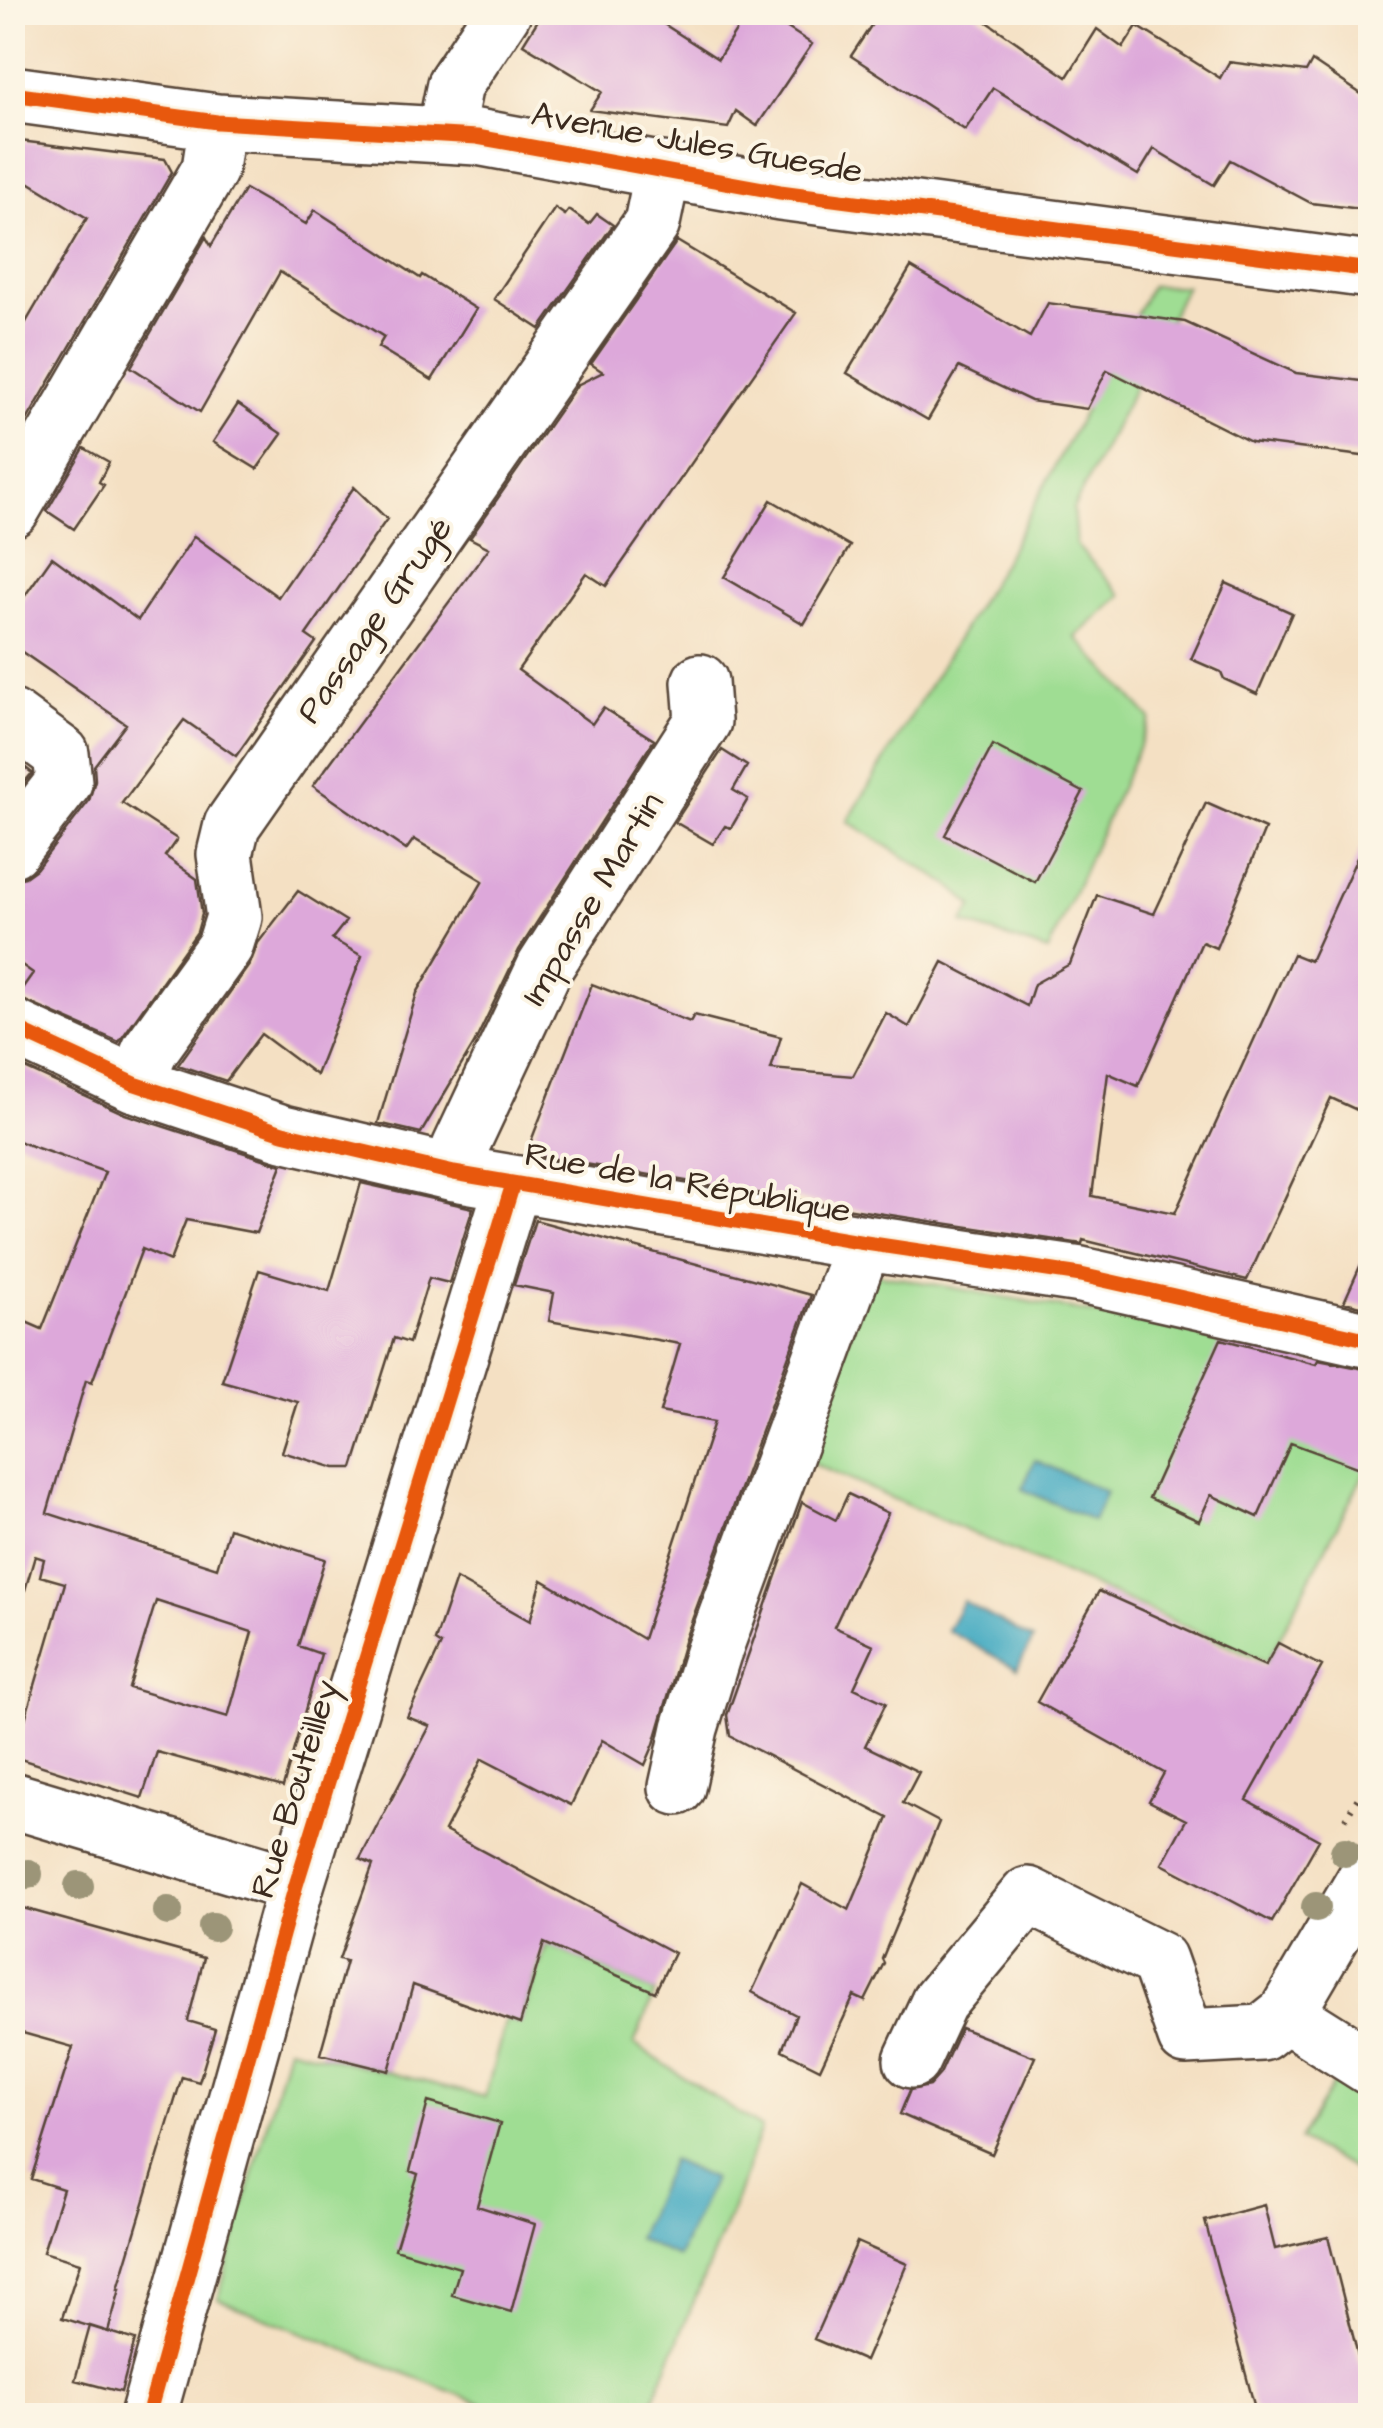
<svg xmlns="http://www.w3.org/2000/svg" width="1383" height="2428" font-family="'Architects Daughter',sans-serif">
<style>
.green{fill:#9fdd93;stroke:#6d8458;stroke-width:2.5}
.water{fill:#41a9c1;stroke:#3e6a70;stroke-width:2.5}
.building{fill:#dda8da;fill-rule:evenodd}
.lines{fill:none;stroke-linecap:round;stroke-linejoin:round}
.minor-casing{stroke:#574537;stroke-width:60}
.path{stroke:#574537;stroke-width:6;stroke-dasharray:2.5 8;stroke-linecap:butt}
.minor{stroke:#fff;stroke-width:55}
.cycleway-casing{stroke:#fcf5e5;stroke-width:21}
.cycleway{stroke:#e8590c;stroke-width:15}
.tree{fill:#9c9578}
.labels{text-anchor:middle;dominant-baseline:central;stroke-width:8;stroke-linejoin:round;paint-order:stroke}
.street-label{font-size:35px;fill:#3b2a1e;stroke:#fcf5e5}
</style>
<rect width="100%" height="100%" fill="#fcf5e5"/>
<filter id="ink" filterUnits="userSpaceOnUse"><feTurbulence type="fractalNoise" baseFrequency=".01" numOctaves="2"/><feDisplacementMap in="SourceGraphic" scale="20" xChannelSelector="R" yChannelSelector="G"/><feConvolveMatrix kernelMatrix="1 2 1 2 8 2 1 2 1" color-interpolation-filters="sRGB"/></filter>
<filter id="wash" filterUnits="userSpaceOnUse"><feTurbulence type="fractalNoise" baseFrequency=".0048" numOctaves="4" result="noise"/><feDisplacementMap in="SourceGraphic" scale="40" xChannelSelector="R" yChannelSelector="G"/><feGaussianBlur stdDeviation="2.25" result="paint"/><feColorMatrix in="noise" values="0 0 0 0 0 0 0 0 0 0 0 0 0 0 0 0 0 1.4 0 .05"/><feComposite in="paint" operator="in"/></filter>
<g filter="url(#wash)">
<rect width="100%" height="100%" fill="#f4e0c3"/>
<path class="green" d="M1151,286H1186L1073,509L1076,545L1122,595L1076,637L1151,719L1048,951L963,923L973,906L949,885L848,821L1003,563Z
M872,1273L1217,1336L1370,1381V1462L1267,1662L802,1459Z
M547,1944L655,1992L634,2044L761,2128L737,2197L647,2415H510L218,2299L288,2047L485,2097L506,2019L520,2024Z
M1336,2079L1370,2100V2178L1299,2140Z"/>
<path class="water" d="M1035,1460L1106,1492L1093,1521L1022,1489Z
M963,1601L1033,1640L1017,1669L947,1630Z
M671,2160L713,2179L678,2257L637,2239Z"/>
<g id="blocks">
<path class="building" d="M543,12H645L718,59L748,12H763L812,44L757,126L736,111L728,128L590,110L602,92L523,44Z
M880,12H973L1067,77L1097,29L1123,48L1137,26L1220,78L1229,62L1306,72L1312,61L1370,100V210L1311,203L1230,160L1214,185L1154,149L1138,175L993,88L965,130L851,56Z
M12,140L165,159L172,172L12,446V346L87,218L12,172Z
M245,189L306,224L315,210L420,278L422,275L476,309L432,380L378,347L384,337L280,272L200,412L131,367L206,237L211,246Z
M555,208L565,215L569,210L589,224L597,214L613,225L540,329L494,299Z
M677,241L796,313L606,586L586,573L518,670L592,724L603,708L654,740L519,950L474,1044L421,1133L378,1123L417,993L483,881L414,839L406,850L313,786L489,548L470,538L577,385L603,372L591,364Z
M911,267L1030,337L1048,303L1185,322L1296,373L1370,382V457L1251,442L1107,370L1087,409L1031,401L959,367L928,420L847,373Z
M238,404L282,434L257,469L213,442Z
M84,448L109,462L99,482L104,485L74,529L47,511Z
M354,487L387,519L306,635L316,642L236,756L184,720L122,803L177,839L165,856L197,879L202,914L197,932L119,1042L16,997L33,973L12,958V880L25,877L36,869L89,801L95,780L94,766L126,724L12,645V614L52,557L138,620L194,536L278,597Z
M771,500L850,546L804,624L724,577Z
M1226,583L1292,613L1257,694L1224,679L1221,672L1191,659Z
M993,745L1083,792L1035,882L945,835Z
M722,750L747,766L733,790L748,799L731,828L725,826L713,844L675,822Z
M12,757L32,773L12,797Z
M1206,803L1265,829L1216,948L1202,942L1138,1086L1108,1073L1092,1196L1175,1213L1293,954L1310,961L1370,829V1116L1331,1098L1247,1280L1083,1240L1082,1244L864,1211L526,1154L592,984L690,1022L694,1015L781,1037L771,1069L853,1076L886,1013L909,1027L943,962L1027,1006L1034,984L1070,964L1097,895L1154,914Z
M298,891L346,921L332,939L362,956L316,1075L261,1034L226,1081L178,1065L250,964L258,943Z
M12,1062L125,1114L282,1165L256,1233L186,1220L170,1261L142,1249L92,1382L86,1380L47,1513L217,1568L229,1528L325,1559L298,1646L321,1654L283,1787L157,1752L142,1798L14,1757L65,1583L40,1576L44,1559L35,1556L25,1590L12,1588V1316L42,1329L105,1172L12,1139ZM156,1601L252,1632L228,1717L129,1688Z
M361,1183L473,1208L449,1283L429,1278L409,1343L394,1338L353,1468H335L282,1452L298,1402L222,1381L259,1270L329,1291Z
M535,1220L811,1295L684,1642L654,1744L645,1765L602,1740L571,1805L482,1759L445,1831L674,1953L655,1992L544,1943L520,2024L413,1985L389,2071L320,2054L346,1961L339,1959L373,1865L360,1859L430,1726L407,1717L441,1645L435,1641L456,1579L530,1621L542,1580L643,1639L714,1422L660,1412L680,1344L549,1321L554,1293L514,1285Z
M1370,1244V1308L1344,1302Z
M1221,1339L1316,1364L1318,1360L1370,1370V1472L1291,1443L1258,1517L1211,1495L1199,1521L1149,1498Z
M848,1494L888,1513L834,1627L874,1645L854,1688L886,1703L865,1746L919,1772L903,1803L939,1822L882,1959L884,1963L865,2001L854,1996L820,2069L782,2050L796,2015L752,1992L802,1884L849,1910L888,1818L730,1736L727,1715L802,1502L836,1520Z
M1099,1591L1265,1666L1278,1643L1322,1666L1247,1800L1319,1840L1272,1922L1162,1864L1186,1820L1149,1801L1164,1773L1037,1702Z
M12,1905L204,1958L188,2021L215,2029L199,2082L182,2077L118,2289H120L108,2332L62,2318L80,2263L43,2252L63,2189L31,2179L73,2047L12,2030Z
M961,2028L1035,2057L992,2154L900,2114L910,2090L929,2086L940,2074Z
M428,2102L500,2123L477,2206L535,2224L511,2312L452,2295L460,2268L395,2249L418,2174L410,2171Z
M1264,2205L1275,2249L1328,2237L1370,2403V2416H1257L1205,2221Z
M857,2242L907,2264L865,2361L814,2339Z
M90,2326L135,2340L121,2392L75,2380Z"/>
</g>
</g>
<g filter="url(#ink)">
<use href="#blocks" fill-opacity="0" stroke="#574537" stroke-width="2.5"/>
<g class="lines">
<defs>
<path id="minor" d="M12,94L217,122L477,137L780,192L1370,270
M445,133L455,84L503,12
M12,509L210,169L217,122
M12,718L61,754L64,782L12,849
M12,1027L135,1084L283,1133L454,1173L859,1242L1081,1275L1370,1340
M135,1084L150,1050L225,946L234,917L225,854L232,825L652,223L663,170
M454,1173L460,1148L545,967L703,721L700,682
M677,1787L690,1728L713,1653L855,1266L859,1242
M12,1800L296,1885
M1286,2014L1370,2067
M912,2060L939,2002L1028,1895L1159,1960L1186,2037L1262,2033L1286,2014L1370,1871
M148,2416L296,1885L513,1184"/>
</defs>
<use href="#minor" class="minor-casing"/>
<path class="path" d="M1345,1819L1370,1778"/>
<use href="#minor" class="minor"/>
<defs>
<path id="cycleway" d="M12,94L217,122L477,137L780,192L1370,270
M12,1027L135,1084L283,1133L454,1173L859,1242L1081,1275L1370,1340
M148,2416L296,1885L513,1184"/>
</defs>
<use href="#cycleway" class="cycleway-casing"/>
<use href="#cycleway" class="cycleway"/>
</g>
<g class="tree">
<circle cx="1345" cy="1852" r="15"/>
<circle cx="28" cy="1874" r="15"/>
<circle cx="79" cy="1886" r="15"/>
<circle cx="1316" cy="1907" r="15"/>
<circle cx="168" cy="1911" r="15"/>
<circle cx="213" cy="1927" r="15"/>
</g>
</g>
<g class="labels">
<g class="street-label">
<text transform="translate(697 143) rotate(10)">Avenue Jules Guesde</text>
<text transform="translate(375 620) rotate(-55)">Passage Grugé</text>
<text transform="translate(593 899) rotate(-59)">Impasse Martin</text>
<text transform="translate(688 1183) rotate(10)">Rue de la République</text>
<text transform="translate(295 1789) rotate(-73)">Rue Bouteilley</text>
</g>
</g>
<rect width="1383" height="2428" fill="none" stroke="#fcf5e5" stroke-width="50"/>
</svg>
